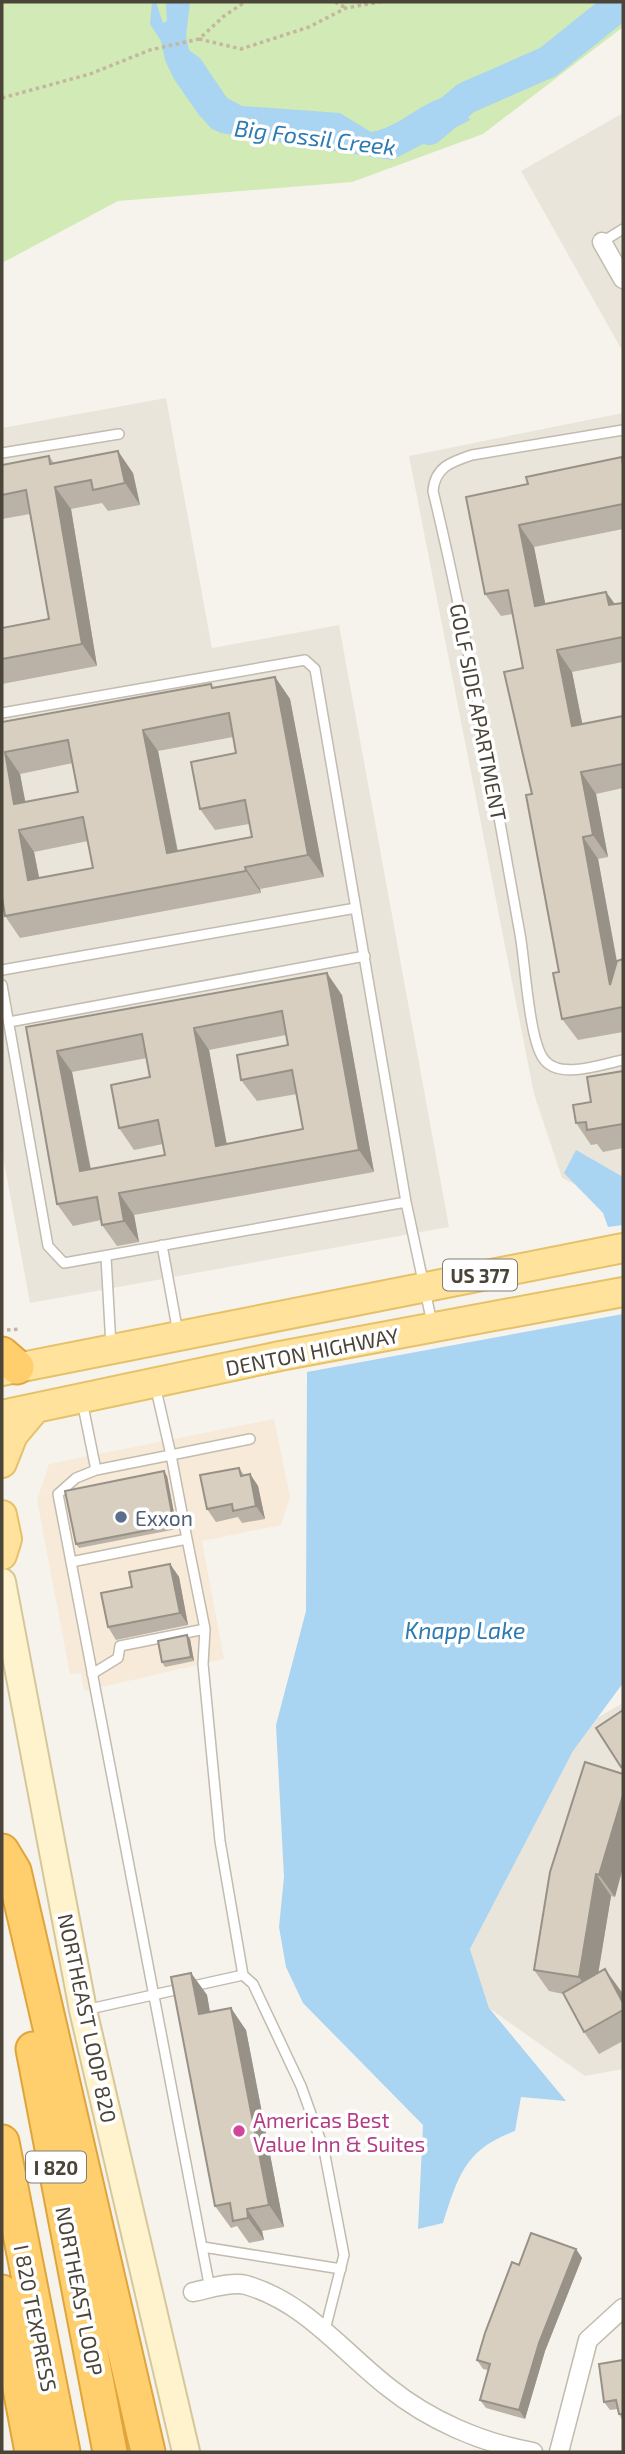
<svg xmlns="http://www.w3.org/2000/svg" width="625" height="2454" font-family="'Exo 2',sans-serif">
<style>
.residential{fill:#eae5da}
.commercial{fill:#f7ead8}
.green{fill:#d2eab5}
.water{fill:#a9d4f2}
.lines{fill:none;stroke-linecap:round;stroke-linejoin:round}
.river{stroke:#a9d4f2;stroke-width:32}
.service-casing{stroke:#c2bbae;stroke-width:12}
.minor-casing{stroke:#c2bbae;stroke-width:21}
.secondary-casing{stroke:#d6c79b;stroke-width:30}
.primary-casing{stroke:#e6c16a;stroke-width:32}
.motorway-casing{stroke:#e0a43c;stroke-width:37}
.path{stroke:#c4b79f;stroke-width:3.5;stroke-dasharray:3.5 3.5;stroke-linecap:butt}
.service{stroke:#fff;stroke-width:9}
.minor{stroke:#fff;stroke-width:18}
.secondary{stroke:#fff3cd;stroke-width:26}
.primary{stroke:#ffe39c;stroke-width:28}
.motorway{stroke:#ffcf6e;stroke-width:33}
.wall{fill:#bab2a6;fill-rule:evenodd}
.shaded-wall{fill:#979187}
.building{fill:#d8cfc1;stroke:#979187;stroke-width:2;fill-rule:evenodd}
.service-dot{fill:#5c6f8a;stroke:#fff;stroke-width:2.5}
.hotel-dot{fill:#d1479c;stroke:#fff;stroke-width:2.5}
.labels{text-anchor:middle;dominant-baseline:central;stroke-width:7;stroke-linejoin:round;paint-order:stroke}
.shield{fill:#fff;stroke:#817c74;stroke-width:2}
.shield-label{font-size:19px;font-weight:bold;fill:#4b4439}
.street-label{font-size:21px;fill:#4b4439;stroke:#fff}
.service-label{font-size:21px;fill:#4e5e75;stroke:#fff;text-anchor:start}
.hotel-label{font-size:21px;fill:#b23c85;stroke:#fff;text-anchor:start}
.water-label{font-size:23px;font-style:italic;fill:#2e7ab2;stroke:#fff}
</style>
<rect width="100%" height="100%" fill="#f6f3ec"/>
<path class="residential" d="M623,113V352L521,171Z
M166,398L212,648L339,625L449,1227L30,1303L2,1151V428Z
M623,413V1208L562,1178L534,1094L409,456Z
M623,1703V2069L585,2076L489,2008L470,1949L573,1751L597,1718Z"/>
<path class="commercial" d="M274,1419L290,1497L281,1525L202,1541L224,1659L84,1691L81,1673L70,1674L37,1500L49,1464Z"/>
<path class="green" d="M2,2H623V27L483,134L352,182L118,201L2,263Z"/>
<path class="water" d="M152,2H156L163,23L167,21L166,2H190L186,36L189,50L200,58L227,98L242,106L340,113L371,132C403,127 422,98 456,95L470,120L392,160L221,133L212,129L199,115L174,79L165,60L161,41L150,24Z
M576,1150L623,1177V1225L608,1227L603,1213L564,1173Z
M623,1314V1683L573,1751L470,1949L489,2008L566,2101L521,2097L515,2131C465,2149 458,2176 443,2223L418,2229L423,2125L303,2003L286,1967L279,1927L284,1877L276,1725L306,1611L307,1372Z"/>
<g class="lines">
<path class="river" d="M429,129L466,98L548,62L623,2"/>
<defs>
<path id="service" d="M602,242L623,229
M623,430L472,455C451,462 435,467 433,491C468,637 493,785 520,934C525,962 529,1038 543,1058C558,1081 602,1064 623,1060
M2,453L119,434
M2,713L305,660L315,669L406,1202L432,1323
M2,970L356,908
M2,985L48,1246L64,1263L406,1202
M9,1022L365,956
M162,1245L178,1333
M106,1257L111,1346
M82,1401L96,1470L76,1478L58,1494L210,2289
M96,1470L171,1455L155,1385
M187,1539L171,1455L250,1439
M71,1562L187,1539L205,1629L120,1646L118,1658L92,1674
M205,1629L203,1664L220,1841L243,1975
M85,2010L243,1975L253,1984L301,2086L324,2150L344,2255L325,2330
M203,2247L341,2269"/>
<path id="minor" d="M602,242L623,279
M193,2292C208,2289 232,2281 246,2285C305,2302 342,2351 388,2387C429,2420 481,2443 533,2452
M559,2452L588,2340L623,2308"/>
<path id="secondary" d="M2,1582L83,2010L186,2452"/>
<path id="primary" d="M2,1371L623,1248
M2,1415L280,1356L623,1292
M2,1463L13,1435L34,1410
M2,1515L7,1539L2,1555"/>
<path id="motorway" d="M2,1354L17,1367
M2,1851L14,1871L148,2452
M33,2049L110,2452
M2,2142L63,2452
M2,2292L32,2452"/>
</defs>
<use href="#service" class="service-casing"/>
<use href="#minor" class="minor-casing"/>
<use href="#secondary" class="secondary-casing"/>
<use href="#primary" class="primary-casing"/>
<use href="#motorway" class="motorway-casing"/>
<path class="path" d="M335,2L346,8
M199,39L241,49L309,27L346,8L380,2
M2,98L90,74L150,50L199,39L224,16L245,2
M7,1330L20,1329"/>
<use href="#service" class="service"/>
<use href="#minor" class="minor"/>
<use href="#secondary" class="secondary"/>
<use href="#primary" class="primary"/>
<use href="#motorway" class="motorway"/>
</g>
<path class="wall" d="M49,456L54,463L133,473L140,505L108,511L102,503L71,509L97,666L2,684V628L49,619L30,514L2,519V465Z
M623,460V529L534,547L545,604L606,592L615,604L623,603V662L572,672L582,724L623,716V788L596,794L608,857L598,859L617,961L623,959V1032L578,1040L562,1019L559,972L532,794L523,668L513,614L501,616L485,594L528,484Z
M275,677L290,699L324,877L260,889L261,893L20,938L5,916L2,722L214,688ZM233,737L236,753L200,809L215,830L249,824L252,837L178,851L158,751ZM73,763L78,792L25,802L20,774ZM88,841L93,868L39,878L34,852Z
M342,995L374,1172L134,1215L139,1242L117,1246L102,1225L101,1220L73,1226L57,1204L26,1027ZM286,1035L288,1045L241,1080L257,1101L297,1094L303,1129L227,1144L209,1050ZM147,1058L150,1077L119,1128L134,1150L163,1144L165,1155L91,1169L72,1072Z
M623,1071V1148L603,1152L597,1144L591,1145L576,1123L591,1102Z
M239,1468L244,1475L250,1474L258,1486L265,1519L242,1523L238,1517L216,1522L207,1509Z
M167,1476L177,1529L79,1548L76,1544Z
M170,1564L179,1577L188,1625L116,1640L108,1627L132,1587Z
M187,1635L190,1639L194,1661L165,1667L162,1662Z
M623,1774L615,1897L611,1896L598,1973L621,1991L623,1996V2041L599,2054L584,2032L563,1994L549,1991L534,1970Z
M191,1973L207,1995L210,2012L246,2030L284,2227L262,2231L264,2240L249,2243L237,2226L231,2228L215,2206Z
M576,2249L582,2258L545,2351L525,2419L486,2408L480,2400L488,2370L483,2369L477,2360L519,2265Z
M623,2360V2421L619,2414L618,2409L610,2410L604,2402Z"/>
<path class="shaded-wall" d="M118,451L133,473L140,505L125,483Z
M55,487L71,509L97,666L82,644Z
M519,525L534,547L550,627L535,606Z
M606,592L622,614L609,605Z
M557,650L572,672L587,747L572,726Z
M275,677L290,699L324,877L308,855Z
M143,730L158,751L182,875L167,853Z
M5,752L20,774L30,826L14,804Z
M581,772L596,794L608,857L593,835Z
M19,830L34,852L44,902L28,880Z
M583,837L598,859L623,996L610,985Z
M245,867L260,889L261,893L246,871Z
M327,973L342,995L374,1172L359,1150Z
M194,1028L209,1050L231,1168L216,1146Z
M57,1051L72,1072L95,1193L80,1171Z
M119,1193L134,1215L139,1242L124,1221Z
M164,1471L167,1476L177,1529L174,1525Z
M250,1474L258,1486L265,1519L256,1506Z
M170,1564L179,1577L188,1625L180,1613Z
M187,1635L190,1639L194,1661L191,1657Z
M623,1795V1868L615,1897L599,1875Z
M596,1874L611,1896L594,1999L579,1977Z
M605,1969L621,1991L623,1996V2003Z
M191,1973L207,1995L214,2036L199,2014Z
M231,2008L246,2030L284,2227L269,2205Z
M247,2209L262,2231L264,2240L248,2218Z
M576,2249L582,2258L545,2351L525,2419L519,2410L539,2343Z"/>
<path class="building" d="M118,451L125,483L93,490L91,480L55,487L82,644L2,659V628L49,619L26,490L2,495V465L49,456L50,464Z
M622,457L623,466V504L519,525L535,606L606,592L609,605L623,603V637L557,650L572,726L623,716V764L581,772L593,835L583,837L610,985L617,961L623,959V1007L562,1019L553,973L559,972L526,795L532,794L504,672L523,668L508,590L485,594L466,497L528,484L526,477Z
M275,677L308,855L245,867L246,871L5,916L2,897V722L211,684L212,688ZM229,713L236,753L191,762L200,809L245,800L252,837L167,853L143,730ZM68,740L78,792L14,804L5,752ZM83,817L93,868L28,880L19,830Z
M327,973L359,1150L119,1193L124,1221L102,1225L97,1197L57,1204L26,1027ZM282,1011L288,1045L237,1055L241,1080L292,1070L303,1129L216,1146L194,1028ZM142,1034L150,1077L111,1085L119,1128L158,1120L165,1155L80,1171L57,1051Z
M623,1071V1124L587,1130L586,1122L576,1123L573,1105L591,1102L587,1077Z
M239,1468L241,1476L250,1474L256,1506L233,1511L232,1504L207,1509L200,1475Z
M164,1471L174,1525L76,1544L65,1491Z
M170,1564L180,1613L108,1627L101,1593L132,1587L129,1572Z
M187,1635L191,1657L162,1662L158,1641Z
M623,1710V1765L621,1767L596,1728Z
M585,1762L623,1774V1795L599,1875L596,1874L579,1977L534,1970L550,1872Z
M605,1969L623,2003V2010L584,2032L563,1993Z
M191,1973L199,2014L231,2008L269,2205L247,2209L248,2218L233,2221L230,2203L215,2206L171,1977Z
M531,2233L576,2249L539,2343L519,2410L480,2400L490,2364L477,2360L485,2333L512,2262L519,2265Z
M623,2360V2414H619L616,2400L604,2402L599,2364Z"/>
<circle class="service-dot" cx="121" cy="1517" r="7"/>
<circle class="hotel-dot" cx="239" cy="2131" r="7"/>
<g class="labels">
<g class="shield">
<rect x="443" y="1259.5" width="74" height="31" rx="5"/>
<rect x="26" y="2151.5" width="60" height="31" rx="5"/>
</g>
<g class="shield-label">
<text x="480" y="1275">US 377</text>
<text x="56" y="2167">I 820</text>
</g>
<g class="street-label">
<text transform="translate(479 712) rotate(79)">GOLF SIDE APARTMENT</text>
<text transform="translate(312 1351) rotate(-11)">DENTON HIGHWAY</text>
<text transform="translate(88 2018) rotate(78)">NORTHEAST LOOP 820</text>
<text transform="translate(80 2291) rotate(79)">NORTHEAST LOOP</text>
<text transform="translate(36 2318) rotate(79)">I 820 TEXPRESS</text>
</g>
<g class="service-label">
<text x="135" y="1517">Exxon</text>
</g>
<g class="hotel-label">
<text x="253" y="2119">Americas Best<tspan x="253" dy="24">Value Inn &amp; Suites</tspan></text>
</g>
<g class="water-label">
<text transform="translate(315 137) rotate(7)">Big Fossil Creek</text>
<text x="465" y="1630">Knapp Lake</text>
</g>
</g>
<rect width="625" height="2454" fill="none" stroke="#4b4439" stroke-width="7"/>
</svg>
